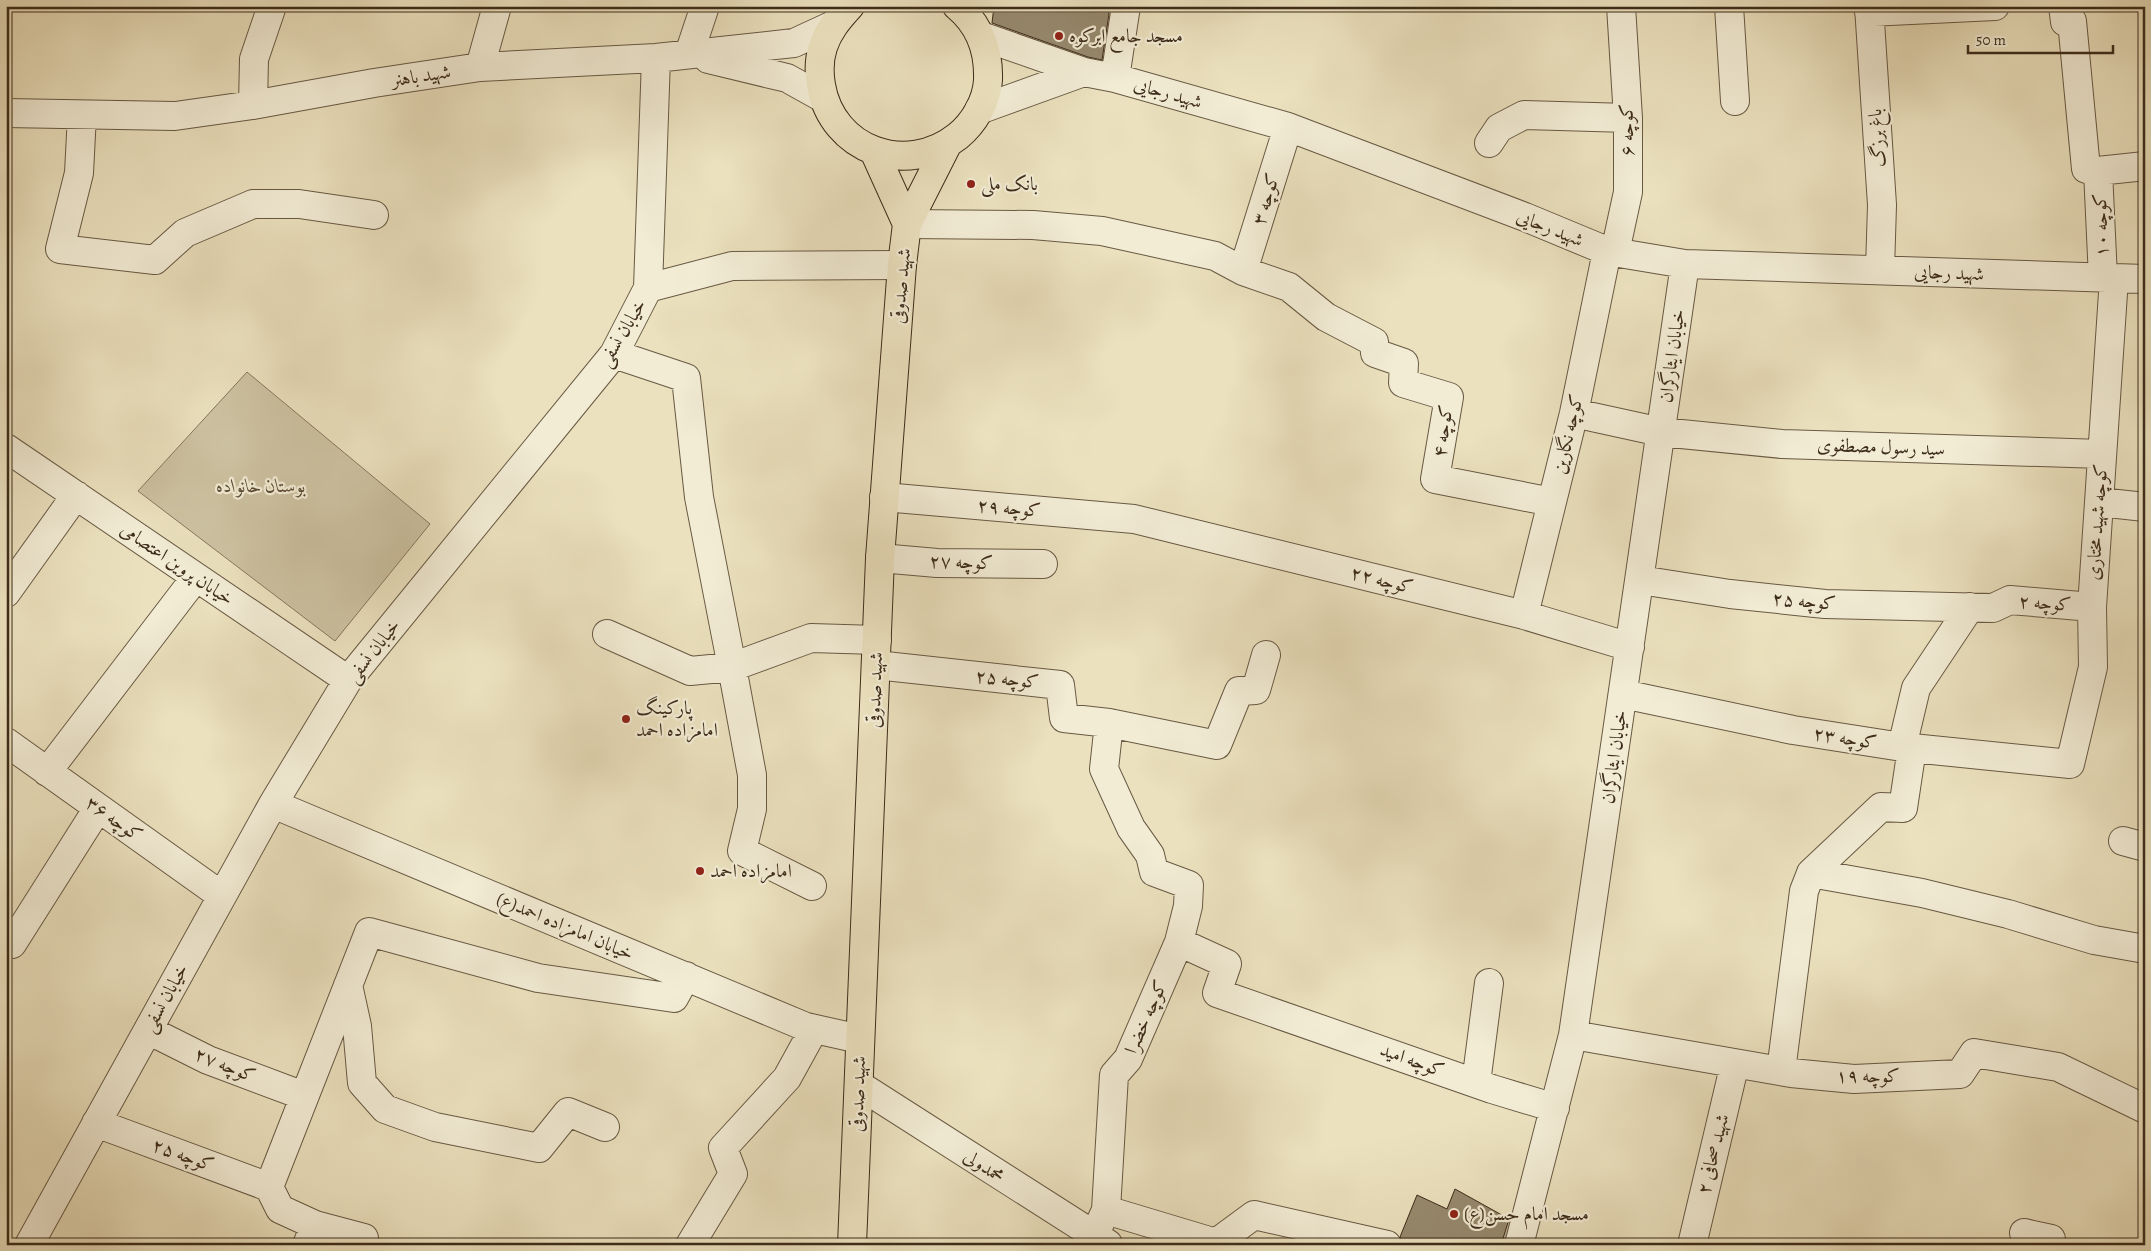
<svg xmlns="http://www.w3.org/2000/svg" width="2151" height="1251" font-family="Alegreya,Amiri,serif">
<style>
.green{fill:#cdc2a2;stroke:#85775e}
.shadow{fill:#0003}
.building{fill:#978a6f;stroke:#3d2c1a}
.lines{fill:none;stroke-linecap:round;stroke-linejoin:round}
.minor-casing{stroke:#685943;stroke-width:30}
.major-casing{stroke:#3d2c1a;stroke-width:30}
.minor{stroke:#f2ecd5;stroke-width:28}
.major{stroke:#ebe1be;stroke-width:28}
.poi-dot{fill:#8f2418;stroke:#f2ecd5;stroke-width:2}
.labels{text-anchor:middle;dominant-baseline:central;stroke-width:4.5;stroke-linejoin:round;paint-order:stroke}
.poi-label{font-size:19px;fill:#3d2c1a;stroke:#f2ecd5;text-anchor:start}
.street-label{font-size:19px;fill:#3d2c1a;stroke:#f2ecd5}
.park-label{font-size:19px;font-style:italic;fill:#5a4a35;stroke:#f2ecd5}
</style>
<rect width="100%" height="100%" fill="#ebe1be"/>
<filter id="stains"><feTurbulence type="fractalNoise" baseFrequency=".004" numOctaves="4"/><feColorMatrix values="0 0 0 0 .2 0 0 0 0 .09 0 0 0 0 .02 0 0 0 .5 -.17"/></filter>
<radialGradient id="worn" r=".72"><stop offset=".6" stop-color="#630" stop-opacity="0"/><stop offset="1" stop-color="#630" stop-opacity=".3"/></radialGradient>
<path class="green" d="M247,372L430,524L335,641L138,491Z"/>
<path class="shadow" d="M995,6H1134L1112,77L1004,41L994,23Z
M1448,1211L1508,1220L1515,1234L1512,1245H1403Z"/>
<path class="building" d="M994,6H1106L1109,14L1102,60L1088,57L992,23Z
M1455,1189L1509,1219L1501,1245H1442L1427,1242L1426,1245H1402L1400,1237L1417,1195L1447,1209Z"/>
<g class="lines">
<defs>
<path id="minor" d="M1729,6L1735,101
M1869,6L1882,205L1880,270
M2063,6L2065,22L2072,21L2086,169L2098,171L2145,166
M1869,12L1995,6
M981,36L1084,72L1115,78L1288,127L1525,217L1607,251L1685,264L2145,279
M689,54L705,6
M708,59L787,78L823,98
M480,67L497,6
M1115,78L1126,6
M253,105L254,59L272,6
M979,110L1084,72
M6,113L175,116L253,105L374,83L480,67L656,58L794,43L833,25
M82,115L79,173L60,249L155,260L185,233L253,204H299L374,215
M1489,143L1499,128L1524,115L1628,118
M2098,171L2103,278
M907,224L1033,225L1102,231L1215,256L1243,271L1289,287L1326,317L1374,342L1375,353L1404,363L1403,383L1449,397L1435,479L1552,502
M1615,252L1628,192V118L1621,6
M1243,271L1288,127
M648,288L732,266L902,265
M614,354L686,378L699,497L732,667L811,638L877,640
M1574,413L1661,432L1782,444L2102,454
M6,448L348,680
M884,497L1134,519L1524,615L1630,647
M2099,502L2145,507
M880,558L937,563L1043,564
M1640,580L1730,594L1825,604L1993,608L2010,600L2092,607
M6,593L76,495
M1524,615L1574,413L1607,251
M607,634L690,671L732,667L752,775V809L742,851L812,886
M1266,655L1256,690L1239,691L1217,745L1109,723L1104,769L1131,828L1150,855L1154,872L1189,885L1188,906L1179,942L1227,964L1217,993L1492,1089L1555,1108
M876,665L1060,685L1064,718L1109,723
M1623,694L1793,730L1902,747L2070,764L2093,667L2092,607L2114,278
M6,742L222,896
M1902,747L1916,688L1970,607
M47,772L196,577
M273,804L806,1027L860,1039
M2123,841L2145,847
M1811,873L1881,807L1903,808L1912,748
M12,944L98,808
M348,985L357,1026L362,1083L385,1109L435,1127L539,1148L568,1112L605,1127
M148,1030L208,1060L304,1096
M1573,1035L1791,1073L1854,1079L1960,1074L1974,1053L2058,1067L2145,1109
M1781,1071L1804,891L1811,873L1922,893L2008,914L2094,940L2145,949
M1476,1083L1489,983
M859,1085L1108,1244
M96,1123L269,1187
M1106,1210L1114,1075L1128,1059L1179,942
M315,1225L364,1238
M2024,1233L2051,1239L2050,1245
M1094,1236L1106,1210L1216,1243L1254,1215L1387,1245
M29,1245L273,804L348,680L614,354L648,288L656,58
M307,1245L315,1225L280,1209L269,1187L369,932L538,978L674,998L686,976
M690,1245L733,1174L723,1148L787,1078L814,1029
M1519,1245L1573,1035L1685,264
M1692,1245L1735,1063"/>
<path id="major" d="M850,6C838,19 828,31 823,47C819,59 819,73 821,85C832,151 907,177 958,136C974,123 987,101 988,80C989,52 980,25 957,6
M874,151L907,224
M852,1245L880,558L902,265L907,224L947,145"/>
</defs>
<use href="#minor" class="minor-casing"/>
<use href="#major" class="major-casing"/>
<use href="#minor" class="minor"/>
<use href="#major" class="major"/>
</g>
<g class="poi-dot">
<circle cx="1059" cy="36" r="5"/>
<circle cx="971" cy="184" r="5"/>
<circle cx="626" cy="719" r="5"/>
<circle cx="700" cy="871" r="5"/>
<circle cx="1454" cy="1214" r="5"/>
</g>
<g class="labels">
<g class="poi-label">
<text x="1069" y="36">مسجد جامع ابرکوه</text>
<text x="981" y="184">بانک ملی</text>
<text x="636" y="708">پارکینگ<tspan x="636" dy="22">امامزاده احمد</tspan></text>
<text x="710" y="871">امامزاده احمد</text>
<text x="1464" y="1214">مسجد امام حسن(ع)</text>
</g>
<g class="street-label">
<text transform="translate(421 76) rotate(-9)">شهید باهنر</text>
<text transform="translate(1168 93) rotate(16)">شهید رجایی</text>
<text transform="translate(1627 130) rotate(-91)">کوچه ۶</text>
<text transform="translate(1877 138) rotate(-94)">باغ برزگ</text>
<text transform="translate(1266 199) rotate(-73)">کوچه ۳</text>
<text transform="translate(2101 225) rotate(-92)">کوچه ۱۰</text>
<text transform="translate(1550 228) rotate(22)">شهید رجایی</text>
<text transform="translate(1949 273) rotate(2)">شهید رجایی</text>
<text transform="translate(901 286) rotate(-85)">شهید صدوقی</text>
<text transform="translate(622 333) rotate(-59)">خیابان نسفی</text>
<text transform="translate(1672 356) rotate(-82)">خیابان ایثارگران</text>
<text transform="translate(1443 431) rotate(-82)">کوچه ۴</text>
<text transform="translate(1568 434) rotate(-77)">کوچه نگارین</text>
<text transform="translate(1881 447) rotate(2)">سید رسول مصطفوی</text>
<text transform="translate(1009 508) rotate(5)">کوچه ۲۹</text>
<text transform="translate(2097 522) rotate(-86)">کوچه شهید مختاری</text>
<text transform="translate(961 562) rotate(2)">کوچه ۲۷</text>
<text transform="translate(177 564) rotate(34)">خیابان پروین اعتصامی</text>
<text transform="translate(1382 580) rotate(14)">کوچه ۲۲</text>
<text transform="translate(1804 601) rotate(5)">کوچه ۲۵</text>
<text transform="translate(2045 603) rotate(4)">کوچه ۲</text>
<text transform="translate(373 651) rotate(-52)">خیابان نسفی</text>
<text transform="translate(1007 679) rotate(6)">کوچه ۲۵</text>
<text transform="translate(875 690) rotate(-88)">شهید صدوقی</text>
<text transform="translate(1845 738) rotate(9)">کوچه ۲۳</text>
<text transform="translate(1614 757) rotate(-82)">خیابان ایثارگران</text>
<text transform="translate(114 819) rotate(35)">کوچه ۳۶</text>
<text transform="translate(565 926) rotate(23)">خیابان امامزاده احمد(ع)</text>
<text transform="translate(165 998) rotate(-61)">خیابان نسفی</text>
<text transform="translate(1146 1017) rotate(-66)">کوچه خضرا</text>
<text transform="translate(1412 1060) rotate(20)">کوچه امید</text>
<text transform="translate(225 1065) rotate(22)">کوچه ۲۷</text>
<text x="1868" y="1076">کوچه ۱۹</text>
<text transform="translate(858 1094) rotate(-88)">شهید صدوقی</text>
<text transform="translate(1713 1154) rotate(-76)">شهید صحافی ۲</text>
<text transform="translate(183 1155) rotate(20)">کوچه ۲۵</text>
<text transform="translate(984 1166) rotate(33)">محمدولی</text>
</g>
<g class="park-label">
<text x="261" y="486">بوستان خانواده</text>
</g>
</g>
<rect width="2151" height="1251" fill="none" stroke="#ebe1be" stroke-width="25"/>
<rect x="8" y="8" width="2136" height="1236" fill="none" stroke="#3d2c1a" stroke-width="2.5"/>
<rect x="12" y="12" width="2126" height="1226" fill="none" stroke="#3d2c1a"/>
<path d="M1968 45v8h145v-8" fill="none" stroke="#3d2c1a" stroke-width="2.5"/>
<text x="1976" y="45" font-size="15" fill="#3d2c1a" stroke="#f2ecd5" stroke-width="4" paint-order="stroke">50 m</text>
<rect width="100%" height="100%" filter="url(#stains)"/>
<rect width="100%" height="100%" fill="url(#worn)"/>
</svg>
